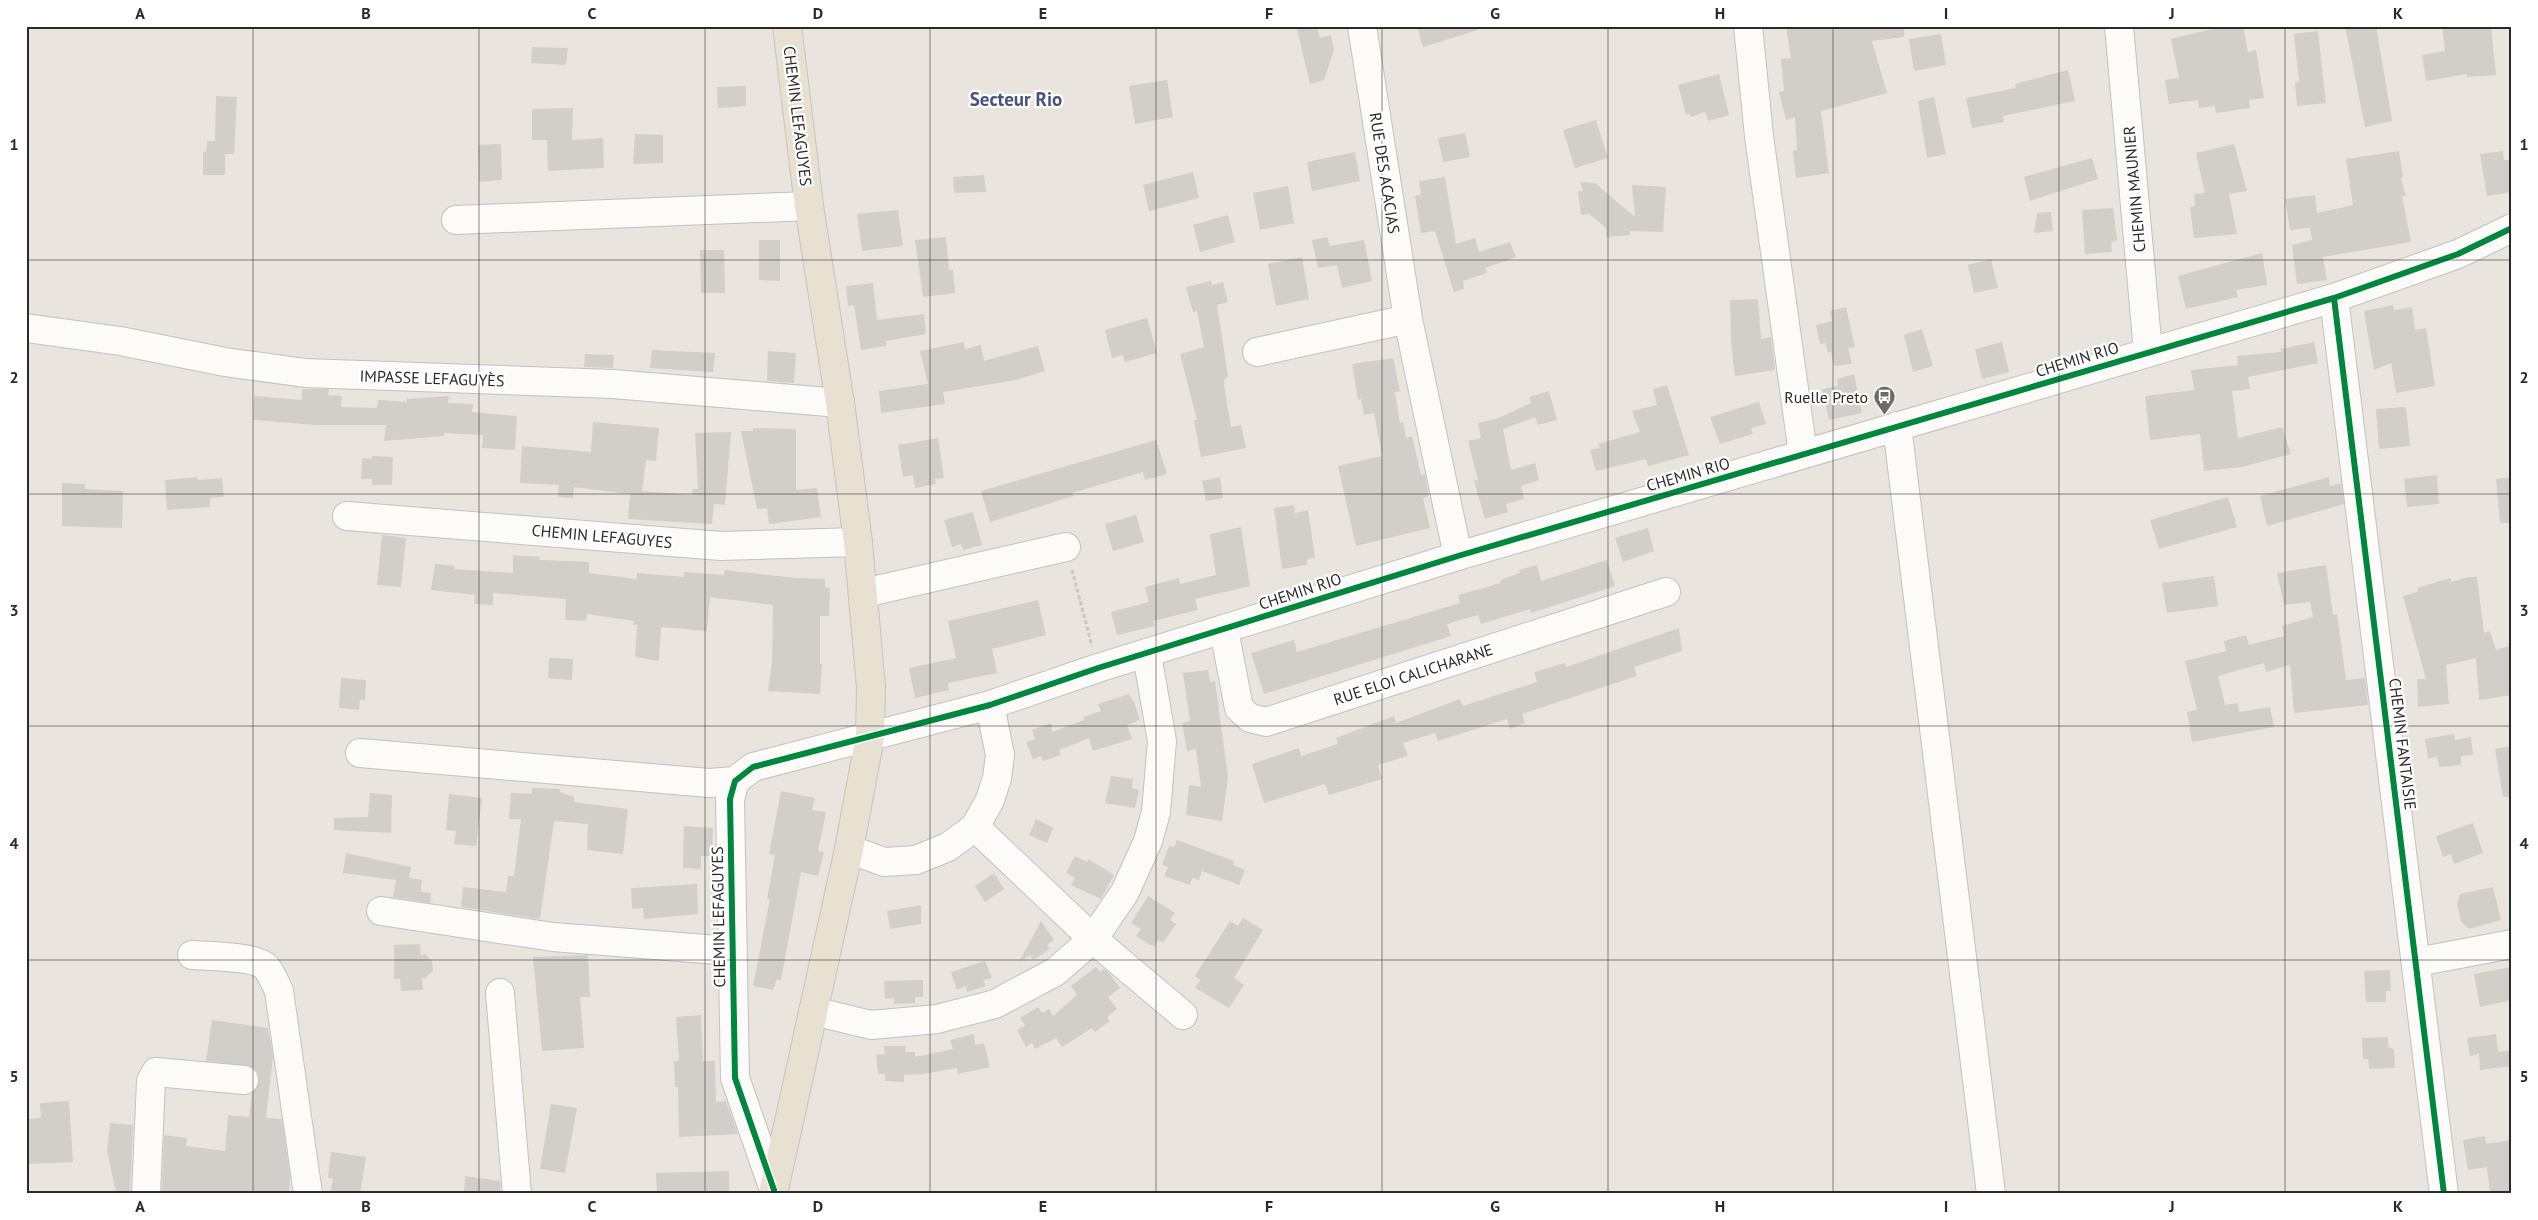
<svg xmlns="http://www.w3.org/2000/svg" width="2538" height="1220" font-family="'PT Sans',sans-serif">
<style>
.building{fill:#d2ceca}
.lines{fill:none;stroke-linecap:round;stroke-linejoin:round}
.minor-casing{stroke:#c3c1c1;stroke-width:30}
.major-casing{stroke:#c5c3c0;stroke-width:30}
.path{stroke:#c8c7c6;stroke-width:3;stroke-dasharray:4 2.5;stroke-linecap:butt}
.minor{stroke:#fcfbfa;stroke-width:28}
.major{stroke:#e8e1d1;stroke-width:28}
.cycleway-casing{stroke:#fff;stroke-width:9}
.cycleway{stroke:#00873e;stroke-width:6}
.grid{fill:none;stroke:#2a2a2a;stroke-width:1;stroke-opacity:0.55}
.labels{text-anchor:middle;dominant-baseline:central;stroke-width:4.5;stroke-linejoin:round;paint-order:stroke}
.street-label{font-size:16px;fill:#2a2a2a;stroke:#fff}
.poi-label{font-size:16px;fill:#2a2a2a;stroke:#fff;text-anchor:end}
.quarter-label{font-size:19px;font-weight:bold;fill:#465380;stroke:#fff}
.neatline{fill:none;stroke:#2a2a2a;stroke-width:2}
.grid-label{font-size:16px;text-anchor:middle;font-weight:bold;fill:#2a2a2a}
</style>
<rect width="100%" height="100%" fill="#eae4de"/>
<path class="building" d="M1307,26H1317L1320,38L1331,35L1334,50L1324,80L1310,84L1297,29Z
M1417,26H1478V30L1423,47Z
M1786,26H1904V37L1872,41L1887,93L1821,111L1829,173L1796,178L1793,151L1797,150L1795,117L1786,120L1779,92L1784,91L1781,59L1791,58Z
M2224,26H2243L2248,52L2256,50L2264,98L2249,100L2250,108L2216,113L2215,106L2199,108L2198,100L2169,104L2165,80L2179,78L2171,39Z
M2345,26H2376L2392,121L2365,127Z
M2442,26H2491L2496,75L2467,77V74L2426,81L2422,55L2445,51Z
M2318,31L2326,103L2297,106L2295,82L2299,81L2294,34Z
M1941,34L1946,65L1914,71L1909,39Z
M532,47L568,48L566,65L531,63Z
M2068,70L2075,101L2003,116L2004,122L1972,128L1966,98L2016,88L2015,84Z
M1719,74L1729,115L1708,121L1705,112L1691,117L1690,114L1686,115L1678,85Z
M1167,80L1173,117L1135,124L1129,86Z
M746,86V106L718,108L717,87Z
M216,96L237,97L234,154H225V175H203V152H206L207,141H215Z
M1934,97L1946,154L1927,158L1918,101Z
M573,108L572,140L603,138L604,168L548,171L547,140H532V109Z
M1596,120L1608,158L1575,168L1563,130Z
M1465,133L1470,157L1443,162L1438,138Z
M635,134L663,135V163L633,164Z
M501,144L502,180L479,182L478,145Z
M2234,144L2247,191L2229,194L2237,234L2194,238L2190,207L2195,206L2194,194L2205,193L2196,153Z
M2399,151L2403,177L2401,178L2406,196H2402L2411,242L2323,257L2327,280L2297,284L2292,245L2312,240L2310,228L2290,230L2285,199L2315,195L2317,213L2353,205L2346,159Z
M2503,151L2504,160H2509L2512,192L2487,196L2480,154Z
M1355,152L1360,181L1312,191L1307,162Z
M2092,158L2098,179L2030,201L2024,177Z
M1193,172L1199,198L1149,211L1143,185Z
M984,175L986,192L954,193L953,177Z
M1445,177L1456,244L1475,238L1479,252L1510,242L1516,257L1485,268L1487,273L1463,281L1464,289L1454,292L1435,231L1421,233L1415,196L1421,194L1419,181Z
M1580,182L1595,183L1635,217L1632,185L1666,187L1663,232L1630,231V235L1606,237V228L1589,214L1581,215L1578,191H1583Z
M1288,186L1294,223L1260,230L1253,193Z
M2113,208L2117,240L2111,242L2112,252L2085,254L2082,210Z
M898,210L903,246L862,251L857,214Z
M2051,212L2053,231L2034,233L2037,213Z
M1228,215L1235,242L1200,252L1193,225Z
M946,237L949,270H953L955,293L923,297L915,240Z
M1327,237L1330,246L1364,240L1372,281L1342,288L1337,265L1318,268L1312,240Z
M759,240H780V281L759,280Z
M700,250H724L725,293H701Z
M2262,253L2267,285L2236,290L2238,297L2186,309L2178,276Z
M1302,257L1309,299L1276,306L1268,264Z
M1991,259L1998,288L1974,293L1968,265Z
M1211,281L1212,285L1223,282L1228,302L1217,305L1228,376L1224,380L1225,392L1231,427L1241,425L1246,448L1201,457L1194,420H1197L1180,354L1204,347L1197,311L1193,312L1186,287Z
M873,283L877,320L924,314L926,334L886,341V346L861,350L854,305L848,306L846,286Z
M1758,299L1761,339L1771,337L1775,370L1735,376L1731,342L1730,300Z
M2393,305L2394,310L2412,307L2415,330L2426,328L2435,386L2396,393L2391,363L2374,370L2364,311Z
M1846,307L1855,347L1848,348L1852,364L1834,366L1831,352L1828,353L1825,343L1820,344L1816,325L1832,321L1830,311Z
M1147,318L1157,353L1125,362L1123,355L1112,358L1105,330Z
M1922,329L1933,366L1913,372L1904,335Z
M964,342L965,349L981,345L984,361L1038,346L1045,371L1016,380L943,392L945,404L881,413L879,391L928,384L920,351Z
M2002,342L2009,372L1982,379L1975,349Z
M2314,342L2318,363L2248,377L2250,389L2232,391L2238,438L2282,427L2291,454L2242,467L2204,471L2200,434L2150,440L2145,396L2194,390L2191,370L2238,365L2237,356L2281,352V349Z
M652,350L715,353L713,372L650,368Z
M768,351L796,353L794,383L767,381Z
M585,354L614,355L613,368L584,367Z
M1393,358L1400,391L1395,392L1400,423L1403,422L1406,438L1412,436L1421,475L1425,474L1429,496L1423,498L1430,528L1356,546L1338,466L1382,456L1374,413L1364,415L1361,399L1358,400L1352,364Z
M1854,374L1862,413L1829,420L1822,389L1838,386L1837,379Z
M1667,385L1689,455L1648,466L1646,459L1596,471L1590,450L1600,448L1598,444L1640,432L1632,411L1657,405L1653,389Z
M302,389H329L328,395L342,396L341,407L377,408L378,400L407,402V399L449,396L448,403L473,404L472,412L517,416L515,450L482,448L483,435L444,433V436L384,441L386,425H316L253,420L254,396L302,400Z
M1549,391L1557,420L1538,425L1535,417L1503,429L1511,470L1535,463L1539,480L1521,486L1524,499L1506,504L1508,512L1485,519L1474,481L1478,480L1468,441L1481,438L1478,423L1499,418L1531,403L1529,397Z
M1759,402L1766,424L1751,428L1753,434L1720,444L1710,417Z
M2406,407L2410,446L2379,449L2376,409Z
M593,422L659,428L656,461L646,460L642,491L692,495L693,489H698L695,433L731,432L725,505L714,504L712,524L628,519L630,494L574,487L573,498L558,497L559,485L520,483L522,446L591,452Z
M753,428L796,429V490L817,488L821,517L769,524L767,508L757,509L741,431H753Z
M938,438L944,478L935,479L936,484L915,488L913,475L903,477L898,445Z
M1156,440L1167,474L1145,480L1143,472L1072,493L1074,496L990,522L981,491Z
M372,456L393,457L392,485H372V479H361L362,458L372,459Z
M2437,475L2439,504L2407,507L2404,479Z
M197,477L198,480L222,478L224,497L210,498V507L167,510L165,480Z
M1220,477L1223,498L1206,501L1202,481Z
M2329,477L2330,486L2341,483L2344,504L2267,526L2260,496Z
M2512,477V523H2500L2496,479Z
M62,483L85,484V489L123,491L122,528L62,526Z
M2228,497L2237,527L2159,549L2150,520Z
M1294,505L1295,513L1308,510L1315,558L1307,559V565L1282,569L1274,508Z
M973,512L982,545L963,550L961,544L952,547L944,520Z
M1136,515L1144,542L1113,551L1105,524Z
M1241,527L1250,586L1195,599L1198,610L1153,621L1155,626L1117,635L1111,612L1149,602L1145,587L1179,578L1180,584L1216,575L1210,534Z
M1648,528L1654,551L1623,562L1615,538Z
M382,535L406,538L401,587L377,585Z
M513,555L540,557L539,560L589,562V573L637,579V573L684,577V572L724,575L725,570L795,578L825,579V588L830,587L829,616H820V664H822L820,694L768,691L772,661L773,605L710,597L707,631L661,627L659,661L635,657L637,625H633L634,621L587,614L586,621L565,620L566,599L493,593V605L474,604L475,595L431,590L435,564L455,566L454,569L513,573Z
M1607,560L1615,586L1531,613L1530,609L1481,624L1478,615L1447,624L1451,636L1264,694L1251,653L1294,640L1297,652L1460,603L1458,595L1501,583L1500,580L1520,573L1519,570L1537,565L1541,581Z
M2326,565L2333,615L2337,614L2346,680L2365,678L2368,705L2294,713L2290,665L2266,672L2264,663L2218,676L2225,705L2238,703L2239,712L2270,707L2274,727L2192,742L2187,712L2197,710L2185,661L2226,651L2224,641L2246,635L2249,645L2284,636L2282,626L2313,617L2310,602L2284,605L2277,573Z
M2214,576L2218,606L2167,613L2162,583Z
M2469,577H2477L2484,633L2490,631L2496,650L2512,645V695L2479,700L2476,658L2446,665L2449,704L2418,707L2417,679H2426L2403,596L2418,592L2417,588L2451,578V582Z
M1038,600L1046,635L992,649L997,673L948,683L949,690L915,698L909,668L956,658L948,621Z
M1679,628L1682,651L1634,667L1637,676L1522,714L1525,723L1510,729L1507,719L1438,741L1435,733L1403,743L1408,756L1378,765L1382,779L1329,795L1325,784L1264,803L1252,764L1299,748L1301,756L1338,744L1336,738L1394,716L1396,723L1460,699L1463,706L1537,682L1534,672L1565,663L1566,667Z
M549,658L573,659L572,680L548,678Z
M1208,670L1210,682L1215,681L1228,777L1222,821L1186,815L1189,785L1201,787L1196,749L1187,751L1182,723L1190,721L1183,673Z
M341,678L366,680L365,700H360L359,710L339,708Z
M1129,694L1134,702L1140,720L1127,725L1132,739L1093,751L1089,738L1059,750L1061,755L1043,761L1041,756L1033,759L1026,742L1035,739L1032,730L1051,723L1052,732L1084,720L1083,717L1101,711L1098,704Z
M2454,734L2455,740L2471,737L2473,755L2461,756V765L2439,767L2437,756L2428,759L2425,739Z
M2512,746V797H2503L2495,749Z
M1111,776L1133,779L1132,788L1139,790L1135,808L1105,803Z
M532,788L560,789V792L574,797V802L628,809L623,854L587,850L588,824L554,821L540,919L461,907L463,887L506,892L508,876H514L521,819H509L511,793L532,794Z
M781,791L815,798L812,810L826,812L818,851L824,852L818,876L801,872L781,980L777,979L773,990L753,986L770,899H767L775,855L769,854Z
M370,793L392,795L391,833L334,830V818L368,817Z
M449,794L482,798L476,846L454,844L456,831L446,830Z
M1036,819L1053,828L1047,843L1029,835Z
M2473,823L2483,853L2454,864L2451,854L2443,857L2436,836Z
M684,826L713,828L712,856H701V869L683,868Z
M1177,840L1234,861L1233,865L1245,870L1239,885L1202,871L1199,880L1192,878L1190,885L1164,876L1168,867L1162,865L1169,846L1174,847Z
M346,853L411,867L409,878L422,880L421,892L431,893L430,903L393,897L396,880L343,873Z
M1075,856L1087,862L1088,859L1114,875L1101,899L1071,885L1075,878L1066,873Z
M994,873L1004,889L985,902L975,886Z
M697,884L698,914L644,919L643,908L632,909L631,888Z
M2493,887L2501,920L2469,929L2461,921L2457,904L2460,894Z
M1148,896L1175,913L1170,920L1176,924L1163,943L1158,940L1154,947L1136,936L1141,929L1131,923Z
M921,905V924L890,929L887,911Z
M1243,918L1263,930L1234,978L1244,985L1229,1008L1195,988L1200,980L1195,976L1230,921L1238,926Z
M1041,921L1054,940L1047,945L1050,949L1033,960L1030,955L1019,962Z
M420,944L421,955L425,954L432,961L433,971L425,978H422L423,990L401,991L400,979H394V945Z
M588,955L590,997H580L584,1048L542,1051L533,957Z
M985,961L992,978L983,980L986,986L967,992L966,986L957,990L951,972Z
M1096,967L1100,972L1104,969L1109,973L1120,988L1108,997L1117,1009L1107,1017L1110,1021L1095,1032L1092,1028L1062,1047L1056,1038L1035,1049L1032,1043L1026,1047L1017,1030L1025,1025L1020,1018L1038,1007L1042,1013L1049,1009L1053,1016L1077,995L1071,986Z
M2512,967V1000L2480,1007L2474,974Z
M2390,970L2391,991H2386V1002H2366L2364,971Z
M923,980V997H915V1003L894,1004V998L885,999L884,981Z
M701,1015L703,1061H715L716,1102L726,1101L738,1134L679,1137L678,1087H675L674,1061H679L676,1017Z
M212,1020L268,1028L273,1056L266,1118L282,1119L290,1177L289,1194H162L164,1135L187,1138L186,1146L225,1151L228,1115L249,1117L252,1093L259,1082L258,1073L253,1067L206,1061Z
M974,1034L975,1045L984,1043L990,1067L958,1074L957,1068L923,1074L904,1075V1082L885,1081V1074H878L876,1055L885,1054L884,1046H906L905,1052H915V1057L953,1049L950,1040Z
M2496,1034L2498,1052L2512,1050V1066L2480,1070L2479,1054L2470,1056L2467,1038Z
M2388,1037V1047L2394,1049L2395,1068L2369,1069L2368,1059H2363L2362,1038Z
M69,1101L73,1162L26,1164V1119L41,1118L40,1103Z
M551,1104L577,1108L565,1173L540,1169Z
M110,1123L133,1125L130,1194L116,1192L107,1151Z
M2485,1136L2486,1144L2512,1140V1194H2490L2487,1167L2468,1170L2463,1140Z
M331,1152L366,1157L360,1194H330L333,1179L328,1178Z
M729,1171V1194H657L656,1173Z
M465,1176L500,1181L501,1194H464Z"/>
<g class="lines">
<defs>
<path id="minor" d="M1362,26L1408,319L1458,556
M1748,26L1759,136L1803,454
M2119,26L2148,352
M456,220L809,206
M2334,298L2444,1194
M26,328L120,341L225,362L305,373L613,384L840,403
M1257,352L1408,319
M1897,426L1991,1194
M347,516L721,546L858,542
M864,593L1066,547
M1224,630L1239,708L1250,718L1266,722L1666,592
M360,753L709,783L735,781
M975,827L1093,939L1183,1015
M849,849L884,862L916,860L948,847L975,827L990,800L997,778L1000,755L990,705
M381,911L553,937L731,951
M192,955C208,956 255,956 266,967C272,974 275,983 279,991L308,1194
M2417,962L2512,944
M500,993L517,1194
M813,1011L871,1025L937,1019L995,1004L1055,972L1093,939L1125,892L1148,841L1156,812L1162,741L1147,655
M774,1190L735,1078L730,799L735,781L753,767L990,705L1098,668L1458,556L2334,298L2458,254L2512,228
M146,1194L151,1081L156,1072L244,1080"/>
<path id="major" d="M773,1194L849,849L870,737L871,687L858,542L840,403L809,206L787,26"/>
</defs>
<use href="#minor" class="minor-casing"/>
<use href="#major" class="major-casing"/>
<path class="path" d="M1072,570L1092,646"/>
<use href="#minor" class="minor"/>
<use href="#major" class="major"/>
<defs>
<path id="cycleway" d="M2334,298L2444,1194
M774,1190L735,1078L730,799L735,781L753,767L990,705L1098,668L1458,556L2334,298L2458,254L2512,228"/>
</defs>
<use href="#cycleway" class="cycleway-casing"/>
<use href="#cycleway" class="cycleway"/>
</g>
<path class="grid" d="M253,26V1194M479,26V1194M705,26V1194M930,26V1194M1156,26V1194M1382,26V1194M1608,26V1194M1833,26V1194M2059,26V1194M2285,26V1194M26,260H2512M26,494H2512M26,726H2512M26,960H2512"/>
<defs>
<symbol id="bus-pin" viewBox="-11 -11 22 30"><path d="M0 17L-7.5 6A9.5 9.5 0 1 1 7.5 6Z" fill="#6d6b69" stroke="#fff"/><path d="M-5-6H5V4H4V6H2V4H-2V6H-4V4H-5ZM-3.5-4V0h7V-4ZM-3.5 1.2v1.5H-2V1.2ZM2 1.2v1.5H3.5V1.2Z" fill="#fff"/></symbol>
</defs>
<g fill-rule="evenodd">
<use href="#bus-pin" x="1872" y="384" width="25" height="34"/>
</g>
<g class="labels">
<g class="street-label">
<text transform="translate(798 116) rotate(83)">CHEMIN LEFAGUYES</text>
<text transform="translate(1385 173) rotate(81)">RUE DES ACACIAS</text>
<text transform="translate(2134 189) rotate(-95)">CHEMIN MAUNIER</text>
<text transform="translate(2077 359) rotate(-17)">CHEMIN RIO</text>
<text transform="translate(432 378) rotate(2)">IMPASSE LEFAGUYÈS</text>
<text transform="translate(1688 474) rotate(-16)">CHEMIN RIO</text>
<text transform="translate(602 536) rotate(5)">CHEMIN LEFAGUYES</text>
<text transform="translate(1300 591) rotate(-18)">CHEMIN RIO</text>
<text transform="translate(1413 674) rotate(-18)">RUE ELOI CALICHARANE</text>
<text transform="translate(2403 744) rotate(83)">CHEMIN FANTAISIE</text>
<text transform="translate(718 917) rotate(-91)">CHEMIN LEFAGUYES</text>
</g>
<g class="poi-label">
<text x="1868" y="397">Ruelle Preto</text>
</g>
<g class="quarter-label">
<text x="1016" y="99">Secteur Rio</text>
</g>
</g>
<rect width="2538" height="1220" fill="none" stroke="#ffffff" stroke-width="55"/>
<rect x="28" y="28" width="2482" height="1164" class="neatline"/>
<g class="grid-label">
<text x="140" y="19">A</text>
<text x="366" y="19">B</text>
<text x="592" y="19">C</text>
<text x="818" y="19">D</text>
<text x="1043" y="19">E</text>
<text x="1269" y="19">F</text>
<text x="1495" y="19">G</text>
<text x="1720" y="19">H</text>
<text x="1946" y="19">I</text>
<text x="2172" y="19">J</text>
<text x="2398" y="19">K</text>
<text x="14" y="150">1</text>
<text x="2524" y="150">1</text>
<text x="14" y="383">2</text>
<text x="2524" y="383">2</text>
<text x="14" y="616">3</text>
<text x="2524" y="616">3</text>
<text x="14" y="849">4</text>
<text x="2524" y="849">4</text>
<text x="14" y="1082">5</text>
<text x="2524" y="1082">5</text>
<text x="140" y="1212">A</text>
<text x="366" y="1212">B</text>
<text x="592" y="1212">C</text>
<text x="818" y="1212">D</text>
<text x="1043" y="1212">E</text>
<text x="1269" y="1212">F</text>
<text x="1495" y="1212">G</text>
<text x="1720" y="1212">H</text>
<text x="1946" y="1212">I</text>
<text x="2172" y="1212">J</text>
<text x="2398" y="1212">K</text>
</g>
</svg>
